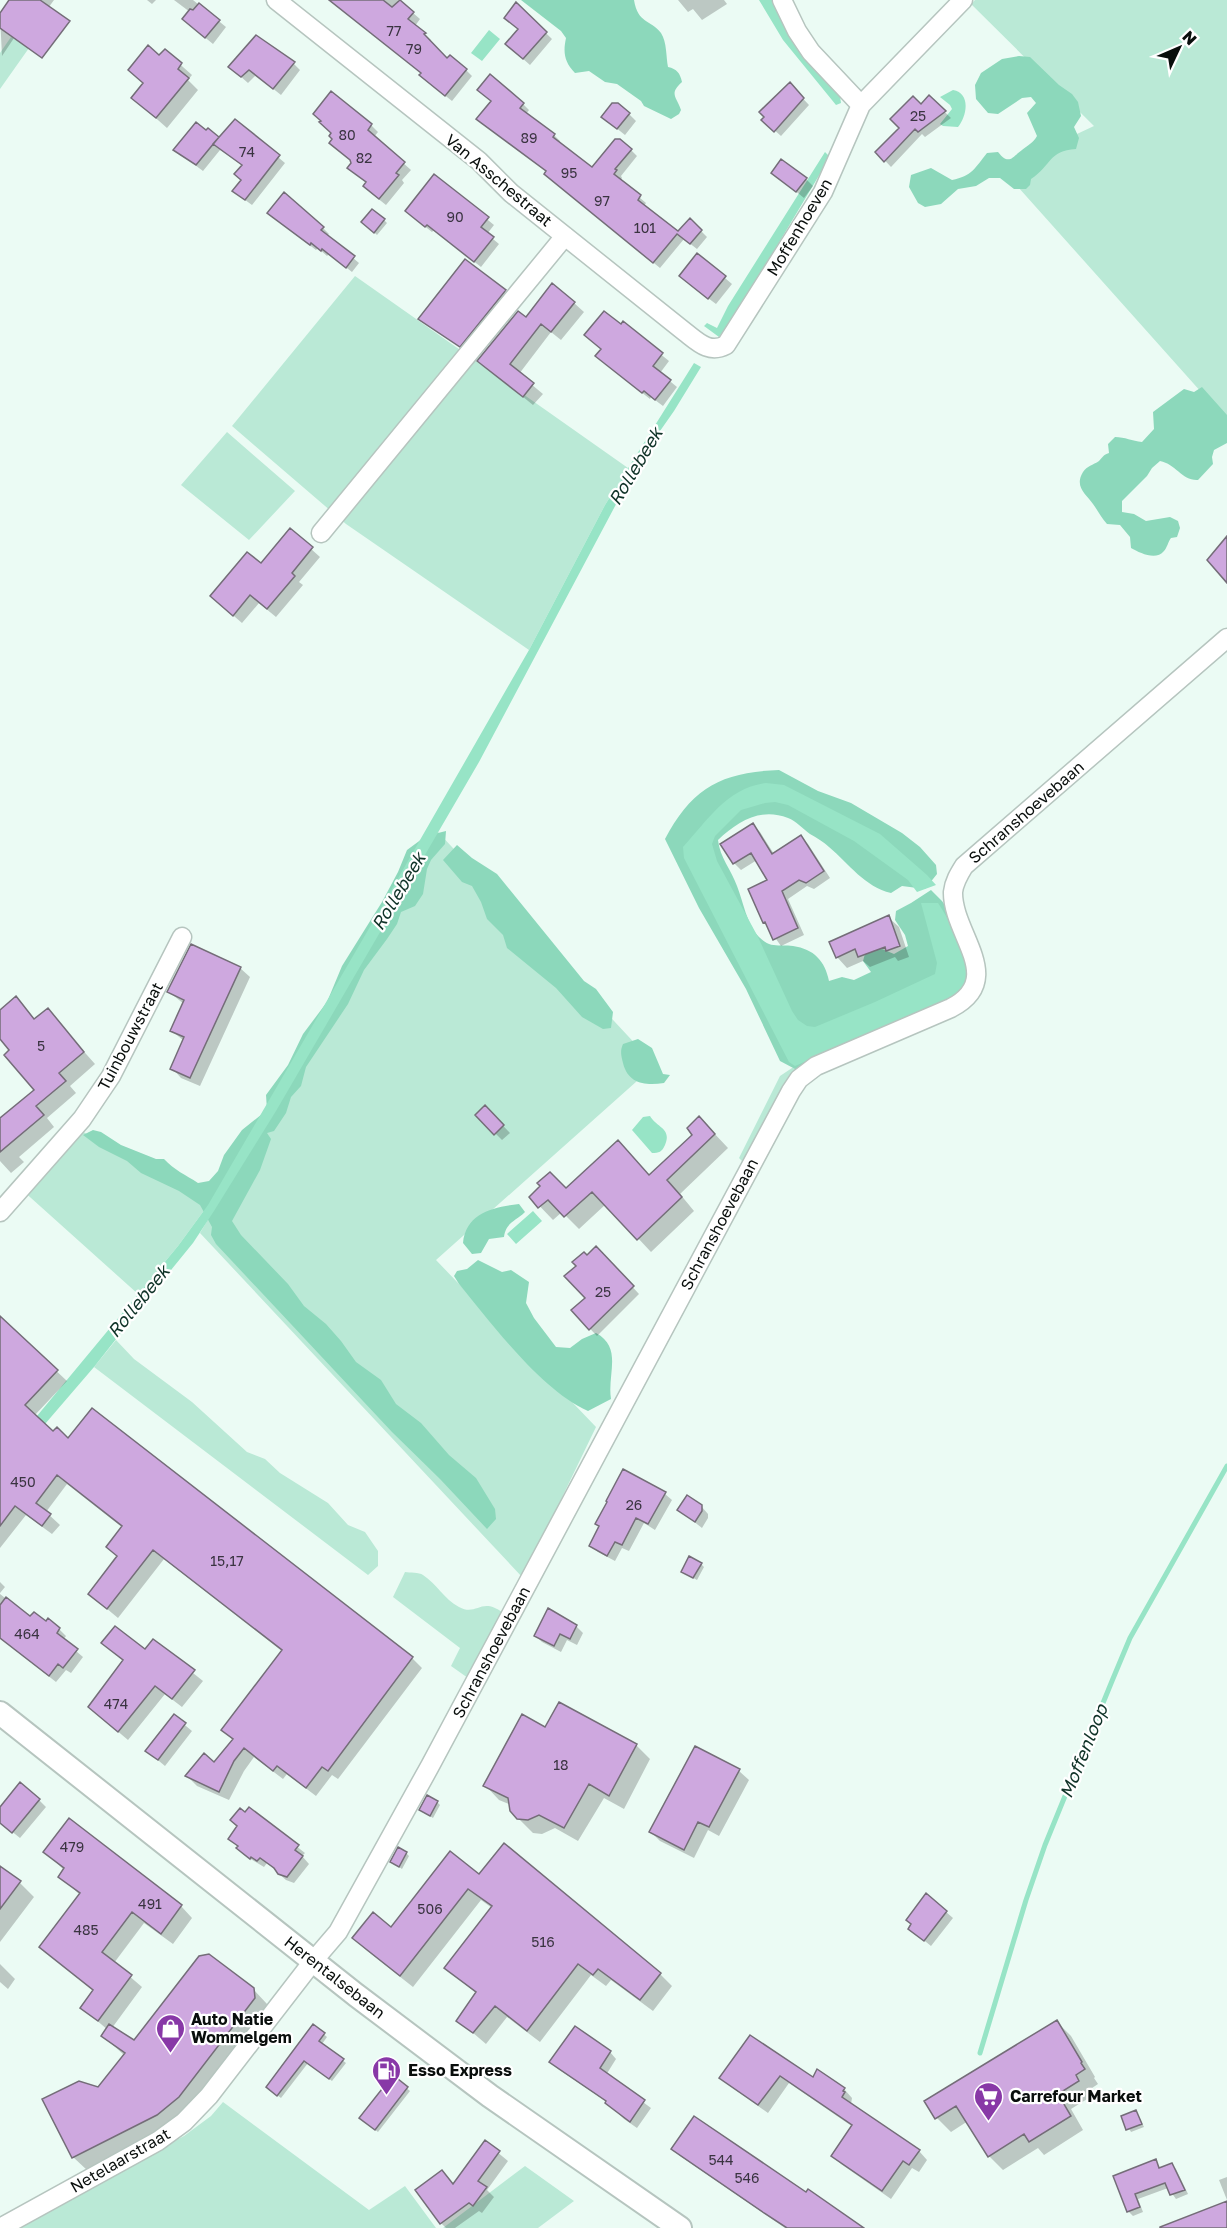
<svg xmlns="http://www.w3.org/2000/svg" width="1227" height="2228" font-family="'Golos Text',sans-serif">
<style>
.green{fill:#bae9d6}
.forest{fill:#8cd8bb}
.water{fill:#97e4c6}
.shadow{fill:#0003}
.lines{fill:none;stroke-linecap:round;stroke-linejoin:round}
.stream{stroke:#97e4c6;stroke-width:5}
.building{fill:#cea8df;stroke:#746d78;stroke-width:1.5}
.minor-casing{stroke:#b6c5bf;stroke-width:21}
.major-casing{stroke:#b6c5bf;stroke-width:26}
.minor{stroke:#fff;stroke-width:18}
.major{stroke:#fff;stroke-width:22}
.labels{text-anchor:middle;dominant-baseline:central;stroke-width:4.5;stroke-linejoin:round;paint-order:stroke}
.number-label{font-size:14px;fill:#3a3441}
.street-label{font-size:16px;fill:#090e0c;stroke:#fff}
.poi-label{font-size:16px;font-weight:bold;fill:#090e0c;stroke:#fff;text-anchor:start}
.water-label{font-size:18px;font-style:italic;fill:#103328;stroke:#fff}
</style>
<rect width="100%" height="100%" fill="#ebfbf4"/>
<path class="green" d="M975,0H1227V421L1002,169L1094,126L971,4Z
M11,37L29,48L0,89V53Z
M355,276L628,468L605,505L529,650L346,524L232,426Z
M227,432L295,491L249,540L181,485Z
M438,832L655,1065L436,1260L596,1427L523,1578L200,1233Z
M795,1066L798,1070L744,1163L739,1158L780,1076Z
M75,1127L208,1205L178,1246L138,1294L21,1189Z
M116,1340L134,1359L192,1402L247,1452L265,1459L280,1473L328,1503L348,1525L365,1532L378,1551V1566L368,1575L94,1367Z
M405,1572C410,1573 419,1572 423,1575C437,1584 444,1599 459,1607C477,1617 481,1596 503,1613L468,1678L451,1666L460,1648L393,1597Z
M223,2102L369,2210L405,2186L436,2228H11L184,2136L211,2116Z
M525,2166L574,2201L538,2228H443Z"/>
<path class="forest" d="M521,0H634C638,24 650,19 661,33C667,42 666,57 668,67C677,69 680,73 682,82C669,94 676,96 681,110L679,114L671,119L644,106L641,101L617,84L605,82L589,71L575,73C564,62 563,52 566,38L561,31Z
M1019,56L1030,57L1059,85L1072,94L1078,102L1081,116L1074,127L1079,138L1076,149C1048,151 1052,165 1031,179L1030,185L1026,189H1014L1000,178H989L976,186L958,189L941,204L925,207L918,203L909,187L911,175L931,168L952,180C972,176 975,168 987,153L998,152C1009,166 1012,157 1022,150C1028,145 1033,143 1037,136L1027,113L1036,103L1031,97L1022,98L998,114L988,113L976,99L975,85L981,73L1002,59Z
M1202,387L1227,415V443L1214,450L1212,457L1213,464L1198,480C1182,481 1176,464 1160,461L1152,468L1147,476L1122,501V512L1134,514L1146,521L1170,517L1178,521L1180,528L1177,537L1171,538C1168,542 1167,548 1164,551C1156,561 1140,553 1131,548L1130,537L1120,525L1107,524C1101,517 1098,511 1093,504C1086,494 1074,487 1083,472C1087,466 1093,465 1099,461C1103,457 1103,455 1109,453L1108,444L1115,437C1125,437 1132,441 1142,442L1154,429L1153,412L1184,389L1194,392Z
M779,770L818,791L851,803L902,833L920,847L936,865L937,874L925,889L902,886L891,893C865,887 849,864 829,847C824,842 817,838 810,834C803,829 796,821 788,818C760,807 737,822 718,840C720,858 731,869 737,886C743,901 747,925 759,937C771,949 779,944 793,946C814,949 825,961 829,981L842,977L854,980L871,972L863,961L868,943L894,954L908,946L905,935L895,920L896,911L911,903L931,890L942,901L954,918L970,975L965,988L797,1070L780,1061L746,989L699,908L665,839C692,788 721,772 779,770Z
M446,831L445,844L431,860L427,869L423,894L415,906L401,912L397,924L387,939L364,970L348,1004L306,1067L301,1086L291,1097L286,1113L274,1131L267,1133L271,1139L260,1170L232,1221L241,1235L288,1284L304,1306L326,1324L341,1341L356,1362L381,1380L396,1404L421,1423L449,1455L476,1478L495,1509L496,1519L487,1529L440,1479L392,1432L216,1244L211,1235L212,1227L200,1205L179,1191L141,1173L127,1161L99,1147L83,1135L93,1130L101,1132L121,1145L156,1159H164C174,1170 186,1175 198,1183L209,1181L218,1171L224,1155L242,1130L267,1110L266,1095L288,1065L303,1034L327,1002L342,966L382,902L398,872L407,850L426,836Z
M457,845L472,858L497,874L584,981L596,989L613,1012L611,1028L603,1029L582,1017L556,988L507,948L503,935L487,919L481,902L472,886L462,882L443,860Z
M638,1039L652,1048L663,1074L670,1075L664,1083C646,1086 628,1084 623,1063C621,1055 620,1051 623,1044Z
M519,1204L525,1212C516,1221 506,1222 504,1237L489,1239L481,1253L472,1254L463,1243C466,1213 493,1207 519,1204Z
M478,1260L502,1272L511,1270L529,1282L526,1303L534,1318L556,1347L570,1348L582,1339L596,1333C623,1348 607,1374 611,1399L588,1411C541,1390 492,1324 459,1284L454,1276L457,1271L467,1269Z"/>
<path class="water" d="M759,0H774L840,96L841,103L836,105L783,40Z
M489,30L500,39L482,61L471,53Z
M953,90C971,93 967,116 958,127L943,126L940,124L952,109L950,105L940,97Z
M825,152L830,157L740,308L719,337L704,326L707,323L717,328L728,306Z
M694,363L701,367L674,411L639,461L479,762L276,1111L214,1211L193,1243L158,1286L94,1367L45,1424L37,1416L178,1246L208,1205L385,901L529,650L605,505Z
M766,783L784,785L880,834L927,875L936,885L917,892L908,880L854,841L788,805L775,802L765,803L741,810L715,836L712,844L717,861L758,937L792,1011L798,1020L807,1026L815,1027L875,1002L935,974L937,963L921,903H938C948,918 967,951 967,970C968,982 960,991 952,999L795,1066L789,1062L684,858L683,847C708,820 727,788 766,783Z
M650,1116C657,1128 672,1128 665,1145C662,1152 659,1153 652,1153L632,1130L643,1117Z
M533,1211L542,1221L516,1244L507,1234Z"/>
<path class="shadow" d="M11,0H54L22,44L14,38L2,56L0,16Z
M147,0H156L152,4Z
M174,0H193L226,27L213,44L191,26L190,12Z
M330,0H398L420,19L415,26L431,40L430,42L447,60L466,70L472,76L452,101L427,81L422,73Z
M678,0H724L727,4L702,20L693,9L688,12Z
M516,4L552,39L530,65L513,50L519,29Z
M165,51L192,75L188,80L198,90L167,128L133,98L144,84L130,70L160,57Z
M294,64L300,70L281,95L256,75L248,83L230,67Z
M790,85L809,105L781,136L763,120Z
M479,90L523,104L529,110L526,114L554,135L560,141L559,143L593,169L631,150L637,156L621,176L622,178L620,181L646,203L643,207L679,233L690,220L707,237L697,249L684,239L660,268L552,180L546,174L548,172L492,102Z
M929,97L951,118L925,137L922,134L891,167L877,152Z
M629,114L636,121L625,135L610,123Z
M235,121L285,163L252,205L241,197L243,166L220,150L203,171L175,150L209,130L220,139Z
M371,125L378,132L374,137L411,170L402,180L404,183L386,205L371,193L367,183L349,168L352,161L338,150Z
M773,173L806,179L813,186L804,198Z
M434,176L494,225L487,234L499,244L481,267L434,230L432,232L413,217Z
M284,195L323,228L329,234L327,236L359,263L352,272L329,254L327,256L318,248L316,250L275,219Z
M384,220L387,223L377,235L363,222Z
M698,255L732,284L716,304L688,283Z
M465,261L512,298L467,352L420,319Z
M574,303L584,312L561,340L551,332L519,374L543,394L533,405L479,361L526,319Z
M623,324L669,361L660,373L677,387L663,406L651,397L650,399L604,363Z
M290,530L320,557L299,582L303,585L276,617L259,603L242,623L220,604L261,565Z
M753,825L760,832L774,854L801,837L808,844L830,878L814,889L807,886L788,899L804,935L781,946L764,922L769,880L757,860L741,870L734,863Z
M888,917L899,927L909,957L898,961L895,957L870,967L863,961L847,968L837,957Z
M240,968L250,977L200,1086L181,1078L172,1068L184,1041L172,1031L184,1004L169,992Z
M15,998L35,1020L47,1010L95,1064L70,1086L76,1093L47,1118L54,1127L19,1157L24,1162L11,1173L0,1161V1120L36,1090L11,1050L0,1037V1012Z
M485,1107L510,1133L502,1140L477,1115Z
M712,1131L728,1148L680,1194L694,1211L651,1252L606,1204L579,1229L562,1212L553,1220L531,1197L649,1176L694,1135Z
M603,1255L639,1294L597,1336L573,1311L587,1298V1257Z
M0,1318L67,1381L34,1416L54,1433L69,1440L93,1410L412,1658L422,1668L338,1779L332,1775L316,1796L287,1774L283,1779L254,1757L244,1771L229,1800L197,1786L187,1776L214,1764L233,1740L223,1730L283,1652L164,1559L118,1618L100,1603L90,1594L119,1557L123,1528L67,1484L46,1512L60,1525L52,1534L26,1515L0,1548Z
M665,1494L672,1500L655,1530L644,1523L629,1551L622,1548L615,1561L598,1552L591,1545Z
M701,1506L708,1514V1518L702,1528L679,1510Z
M701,1564L704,1567L697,1580L683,1572Z
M0,1582L5,1587L0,1593Z
M0,1594L31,1618L59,1629L66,1636L63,1640L83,1657L71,1673L66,1670L56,1682L0,1638Z
M576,1626L583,1633L577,1645L567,1640L561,1652L542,1642L535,1635Z
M153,1641L203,1681L182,1707L165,1694L128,1740L89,1707L124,1661L103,1643L145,1651Z
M174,1716L192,1731L165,1766L147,1751Z
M546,1729L636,1745L650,1759L624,1809L604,1798L578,1841L555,1828L542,1834L533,1833L518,1818L511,1805L499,1800L485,1785Z
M739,1771L749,1780L719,1836L708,1830L694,1858L660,1841L651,1832Z
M39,1800L46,1807L20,1838L0,1822V1809Z
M437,1802L440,1805L433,1818L420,1810Z
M249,1809L305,1853L302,1856L309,1864L294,1883L286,1880L267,1863L264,1867L244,1855L230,1838Z
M45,1852L181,1906L192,1918L173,1944L144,1923L114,1963L142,1987L112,2028L135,2042L253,1989L267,2004L268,2013L193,2112L88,2171L73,2157L98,2089L124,2055L103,2036L108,2030L82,2008L94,1991L41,1947L80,1895L60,1876L64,1870Z
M406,1853L409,1856L402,1869L395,1864Z
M0,1868L20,1883L34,1897L0,1942Z
M479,1876L660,1974L672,1986L653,2011L611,1980L606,1986L591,1975L540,2042L507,2017L486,2044L458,2020L477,1994L446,1968L492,1908L481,1900L413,1987L366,1950L354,1938L391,1929Z
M946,1912L953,1918L931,1946L910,1929L913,1925Z
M0,1964L15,1979L8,1989L0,1982Z
M1057,2022L1071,2036L1095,2077L1094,2078L1098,2084L1089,2090L1092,2096L1071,2109L1083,2130L1044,2155L1038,2148L1003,2170L989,2156L968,2121L951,2132L937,2118Z
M314,2026L327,2037L322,2044L346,2063L332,2081L308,2063L281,2098L270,2090Z
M750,2037L813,2079L844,2089L852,2098L851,2104L919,2151L927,2160L919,2172L912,2168L891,2199L841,2164L833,2156L853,2127L789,2083L768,2113L730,2086L721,2078Z
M610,2052L616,2059L606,2075L651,2108L637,2128L624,2119L607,2102L558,2069L551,2062Z
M393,2077L410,2091L378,2132L364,2121Z
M1136,2111L1144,2127L1131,2132L1123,2117Z
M485,2142L508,2161L487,2190L494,2197L482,2213L479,2211L455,2228H446L441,2223L442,2172L454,2185Z
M673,2149L860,2228H785L680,2156Z
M1155,2161L1161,2169L1171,2164L1176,2169L1188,2194L1176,2199L1168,2188L1138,2199L1143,2212L1133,2216L1128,2211L1115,2177Z
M1227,2177V2200L1219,2180Z"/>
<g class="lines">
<path class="stream" d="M980,2053L1026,1900L1045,1845L1112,1681L1130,1638L1227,1466"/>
</g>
<path class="building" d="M9,0H40L70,21L42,58L0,28V13Z
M329,0H383L392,7L400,0L414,12L408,19L426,33L424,34L447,58L450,55L467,69L445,96L419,75L421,73Z
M516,2L547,32L523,59L505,44L518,29L504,18Z
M199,3L220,20L205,38L182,19L190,9L193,10Z
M256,35L295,62L273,89L249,70L241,77L228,67Z
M148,45L159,55L165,49L182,63L178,69L189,78L156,118L131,98L143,83L128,70Z
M490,74L524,103L520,108L555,134L553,137L592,167L615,139H620L632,149L615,169L617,170L614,174L641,195L638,200L678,231L690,218L702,230L690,244L677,234L653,263L544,174L546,171L476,119L491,101L477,90Z
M790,82L804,98L774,132L761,120L764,117L759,112Z
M331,91L372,124L368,130L405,162L396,173L399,175L379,199L363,186L366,182L347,168L351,163L350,160L329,143L332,139L329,136L331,133L319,122L321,121L313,114Z
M929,95L946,111L918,132L915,129L884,162L875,152L899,128L890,119L913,96L921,104Z
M612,103H618L630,113L617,129L601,117Z
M235,119L280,155L245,200L232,191L241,180L234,174L242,165L213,144Z
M196,122L206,130L208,128L219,137L196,165L173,150Z
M781,159L807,178L796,192L771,173Z
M434,174L489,217L481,227L494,237L474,262L427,225L425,227L405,211Z
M284,192L324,227L321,230L355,256L346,268L322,249L321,251L311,243L310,245L267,213Z
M372,209L385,219L374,233L361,222Z
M697,253L726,276L708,299L679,276Z
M465,259L506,290L460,347L418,319Z
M552,283L575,302L551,332L541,324L510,364L534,383L523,397L477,361L518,311L526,317Z
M604,311L621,324L623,321L663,353L653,366L671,380L655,400L644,391L642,393L595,356L601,349L584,335Z
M290,528L313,547L292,573L295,576L267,609L250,595L233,616L210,596L247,552L261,563Z
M1227,536V583L1207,560Z
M753,823L772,854L801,835L824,871L806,883L799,880L782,891L798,928L773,940L765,922L763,923L748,889L767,880L751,853L733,864L720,844Z
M889,915L900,946L886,951L885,947L858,957L855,949L836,958L829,942Z
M191,944L241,967L190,1078L170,1069L184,1037L170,1031L184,1000L167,992Z
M16,996L34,1019L48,1008L84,1052L59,1073L66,1081L36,1106L44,1115L0,1152V1118L34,1090L4,1055L9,1050L0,1039V1010Z
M485,1105L504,1125L494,1135L475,1115Z
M699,1116L715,1134L667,1180L682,1197L637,1240L592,1192L564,1217L548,1200L538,1208L529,1197L540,1186L537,1183L550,1172L566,1188L618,1140L649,1175L692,1135L687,1128Z
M596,1246L634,1286L589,1330L571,1310L585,1298L564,1276L576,1266L572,1262L584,1252L587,1255Z
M0,1316L58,1370L25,1405L53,1431L57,1427L68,1438L92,1408L413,1657L328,1771L322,1767L306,1788L277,1766L273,1771L244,1748L234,1761L219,1792L185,1776L204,1753L214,1762L233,1739L221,1730L282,1650L153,1550L107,1609L88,1594L117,1556L106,1547L122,1526L57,1475L36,1503L51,1514L42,1526L15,1506L0,1526Z
M623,1469L666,1492L648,1524L636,1518L622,1545L615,1542L607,1556L589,1546L599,1526L595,1524L607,1502L606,1501Z
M687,1495L702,1505V1511L695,1522L677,1510Z
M689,1556L702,1563L693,1578L681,1572Z
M6,1597L30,1616L34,1612L46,1621L48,1618L60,1628L57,1633L78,1649L63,1668L58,1664L49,1676L0,1638V1605Z
M548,1608L577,1625L570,1639L560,1634L554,1646L534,1636Z
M115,1626L145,1649L153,1639L195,1670L172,1699L155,1686L118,1732L88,1707L123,1660L101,1643Z
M559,1702L637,1744L609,1796L589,1784L564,1828L539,1815L528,1820L517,1819L510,1811L508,1798L483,1786L522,1714L545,1727Z
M174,1714L186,1723L158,1760L145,1751Z
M695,1746L740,1769L709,1827L698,1822L684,1850L649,1832Z
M20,1782L40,1799L12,1833L0,1823V1807Z
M427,1795L438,1801L430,1816L419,1810Z
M249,1807L299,1845L295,1850L303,1856L287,1877L278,1874L274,1868L260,1858L257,1861L251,1857L250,1859L236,1848L238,1846L228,1839L237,1826L230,1820L240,1808L245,1812Z
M69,1818L182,1905L161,1934L132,1912L102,1952L132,1975L98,2021L80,2008L93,1990L39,1947L80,1893L58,1877L64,1868L43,1852Z
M504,1843L661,1973L640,2000L598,1969L593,1975L578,1964L527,2031L495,2006L473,2033L456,2021L476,1992L444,1968L492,1906L468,1889L400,1976L352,1938L373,1912L391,1927L450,1851L479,1874Z
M398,1847L407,1852L399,1867L390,1862Z
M0,1866L21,1881L0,1909Z
M926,1893L947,1911L924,1941L908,1929L911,1924L906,1920Z
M209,1954L254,1988L255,1998L179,2097L157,2115L72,2158L42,2099L79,2081L98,2087L125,2053L101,2036L109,2024L134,2040L199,1956Z
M1057,2020L1082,2062L1081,2063L1085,2069L1076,2075L1079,2081L1058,2094L1071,2116L1029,2142L1024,2134L988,2157L956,2106L935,2119L924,2101Z
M313,2024L325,2033L319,2041L344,2059L329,2079L304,2061L277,2096L266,2087Z
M575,2026L611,2051L600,2068L645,2100L630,2122L605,2103L606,2101L549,2062Z
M750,2035L813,2077L817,2069L845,2088L843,2091L845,2092L842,2097L920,2150L909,2165L903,2161L882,2191L831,2156L852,2125L780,2076L758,2105L719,2078Z
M393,2075L408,2087L375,2130L359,2118Z
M1136,2110L1142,2124L1126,2130L1121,2116Z
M694,2116L806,2192L808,2189L864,2228H787L764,2213L671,2149Z
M485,2140L500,2151L478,2181L487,2187L473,2206L469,2203L440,2224L415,2190L442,2170L453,2184Z
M1156,2159L1159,2168L1172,2163L1185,2190L1170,2195L1165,2183L1135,2194L1140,2207L1127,2212L1113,2176Z
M1227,2201V2228H1160V2227Z"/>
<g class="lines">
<defs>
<path id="minor" d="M276,0L479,161L511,193L685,332C698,342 709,354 726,345L823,192L861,105L963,0
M782,0L797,31L811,52L861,105
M321,533L565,236
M0,1212L82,1119L111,1076L182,937
M0,2228L158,2141L184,2122L209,2096L314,1960L338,1932L430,1766L791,1091L799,1079L816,1066L951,1008C1007,979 952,934 953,892C954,882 959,874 964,866L1227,638"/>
<path id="major" d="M0,1713L356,1995L490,2096L680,2228"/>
</defs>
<use href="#minor" class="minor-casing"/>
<use href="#major" class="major-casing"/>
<use href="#minor" class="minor"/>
<use href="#major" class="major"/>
</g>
<defs>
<symbol id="shop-pin" viewBox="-11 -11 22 30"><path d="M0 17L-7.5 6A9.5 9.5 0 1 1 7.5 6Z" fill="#8838a7" stroke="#fff"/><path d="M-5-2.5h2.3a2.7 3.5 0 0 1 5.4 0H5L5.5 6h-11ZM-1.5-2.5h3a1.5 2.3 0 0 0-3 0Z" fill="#fff"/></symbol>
<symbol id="fuel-pin" viewBox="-11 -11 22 30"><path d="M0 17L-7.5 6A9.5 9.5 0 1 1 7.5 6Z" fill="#8838a7" stroke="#fff"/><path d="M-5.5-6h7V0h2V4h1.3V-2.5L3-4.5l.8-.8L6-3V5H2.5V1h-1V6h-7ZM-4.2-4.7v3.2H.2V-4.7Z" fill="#fff"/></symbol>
<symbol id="supermarket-pin" viewBox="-11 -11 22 30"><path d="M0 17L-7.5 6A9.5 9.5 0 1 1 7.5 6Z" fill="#8838a7" stroke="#fff"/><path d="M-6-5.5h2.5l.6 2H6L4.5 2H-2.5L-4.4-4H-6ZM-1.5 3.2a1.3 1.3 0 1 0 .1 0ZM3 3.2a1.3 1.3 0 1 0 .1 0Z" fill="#fff"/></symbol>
</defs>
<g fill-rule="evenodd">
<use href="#shop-pin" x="154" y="2012" width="33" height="45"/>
<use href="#fuel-pin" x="370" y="2054" width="33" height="45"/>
<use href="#supermarket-pin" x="972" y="2080" width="33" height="45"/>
</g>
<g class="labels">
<g class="number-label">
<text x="394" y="30">77</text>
<text x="414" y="48">79</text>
<text x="918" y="115">25</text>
<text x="347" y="134">80</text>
<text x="529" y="137">89</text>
<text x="247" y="151">74</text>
<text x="364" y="157">82</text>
<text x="569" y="172">95</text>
<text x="602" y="200">97</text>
<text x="455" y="216">90</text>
<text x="645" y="227">101</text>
<text x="41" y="1045">5</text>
<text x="603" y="1291">25</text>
<text x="23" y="1481">450</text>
<text x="634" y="1504">26</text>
<text x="227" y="1560">15,17</text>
<text x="27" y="1633">464</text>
<text x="116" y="1703">474</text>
<text x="561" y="1764">18</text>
<text x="72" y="1846">479</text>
<text x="150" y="1903">491</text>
<text x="430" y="1908">506</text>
<text x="86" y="1929">485</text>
<text x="543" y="1941">516</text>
<text x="721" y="2159">544</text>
<text x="747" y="2177">546</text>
</g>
<g class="street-label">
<text transform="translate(499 180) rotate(40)">Van Asschestraat</text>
<text transform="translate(799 227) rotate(-59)">Moffenhoeven</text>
<text transform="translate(1026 812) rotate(-41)">Schranshoevebaan</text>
<text transform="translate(130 1036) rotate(-62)">Tuinbouwstraat</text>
<text transform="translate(719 1224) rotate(-62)">Schranshoevebaan</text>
<text transform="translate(491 1652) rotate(-62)">Schranshoevebaan</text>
<text transform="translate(335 1977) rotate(38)">Herentalsebaan</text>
<text transform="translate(120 2160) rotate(-30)">Netelaarstraat</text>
</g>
<g class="poi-label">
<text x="191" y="2019">Auto Natie<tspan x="191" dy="18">Wommelgem</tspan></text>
<text x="408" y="2070">Esso Express</text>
<text x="1010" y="2096">Carrefour Market</text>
</g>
<g class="water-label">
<text transform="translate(635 466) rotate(-59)">Rollebeek</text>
<text transform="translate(398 891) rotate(-59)">Rollebeek</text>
<text transform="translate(138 1301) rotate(-51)">Rollebeek</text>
<text transform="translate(1083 1751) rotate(-68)">Moffenloop</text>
</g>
</g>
<g transform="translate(1179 48) rotate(46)" stroke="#ffffff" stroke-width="4.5" paint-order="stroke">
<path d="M0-4.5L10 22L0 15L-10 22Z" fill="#090e0c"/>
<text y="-9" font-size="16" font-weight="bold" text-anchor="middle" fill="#090e0c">N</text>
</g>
</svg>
